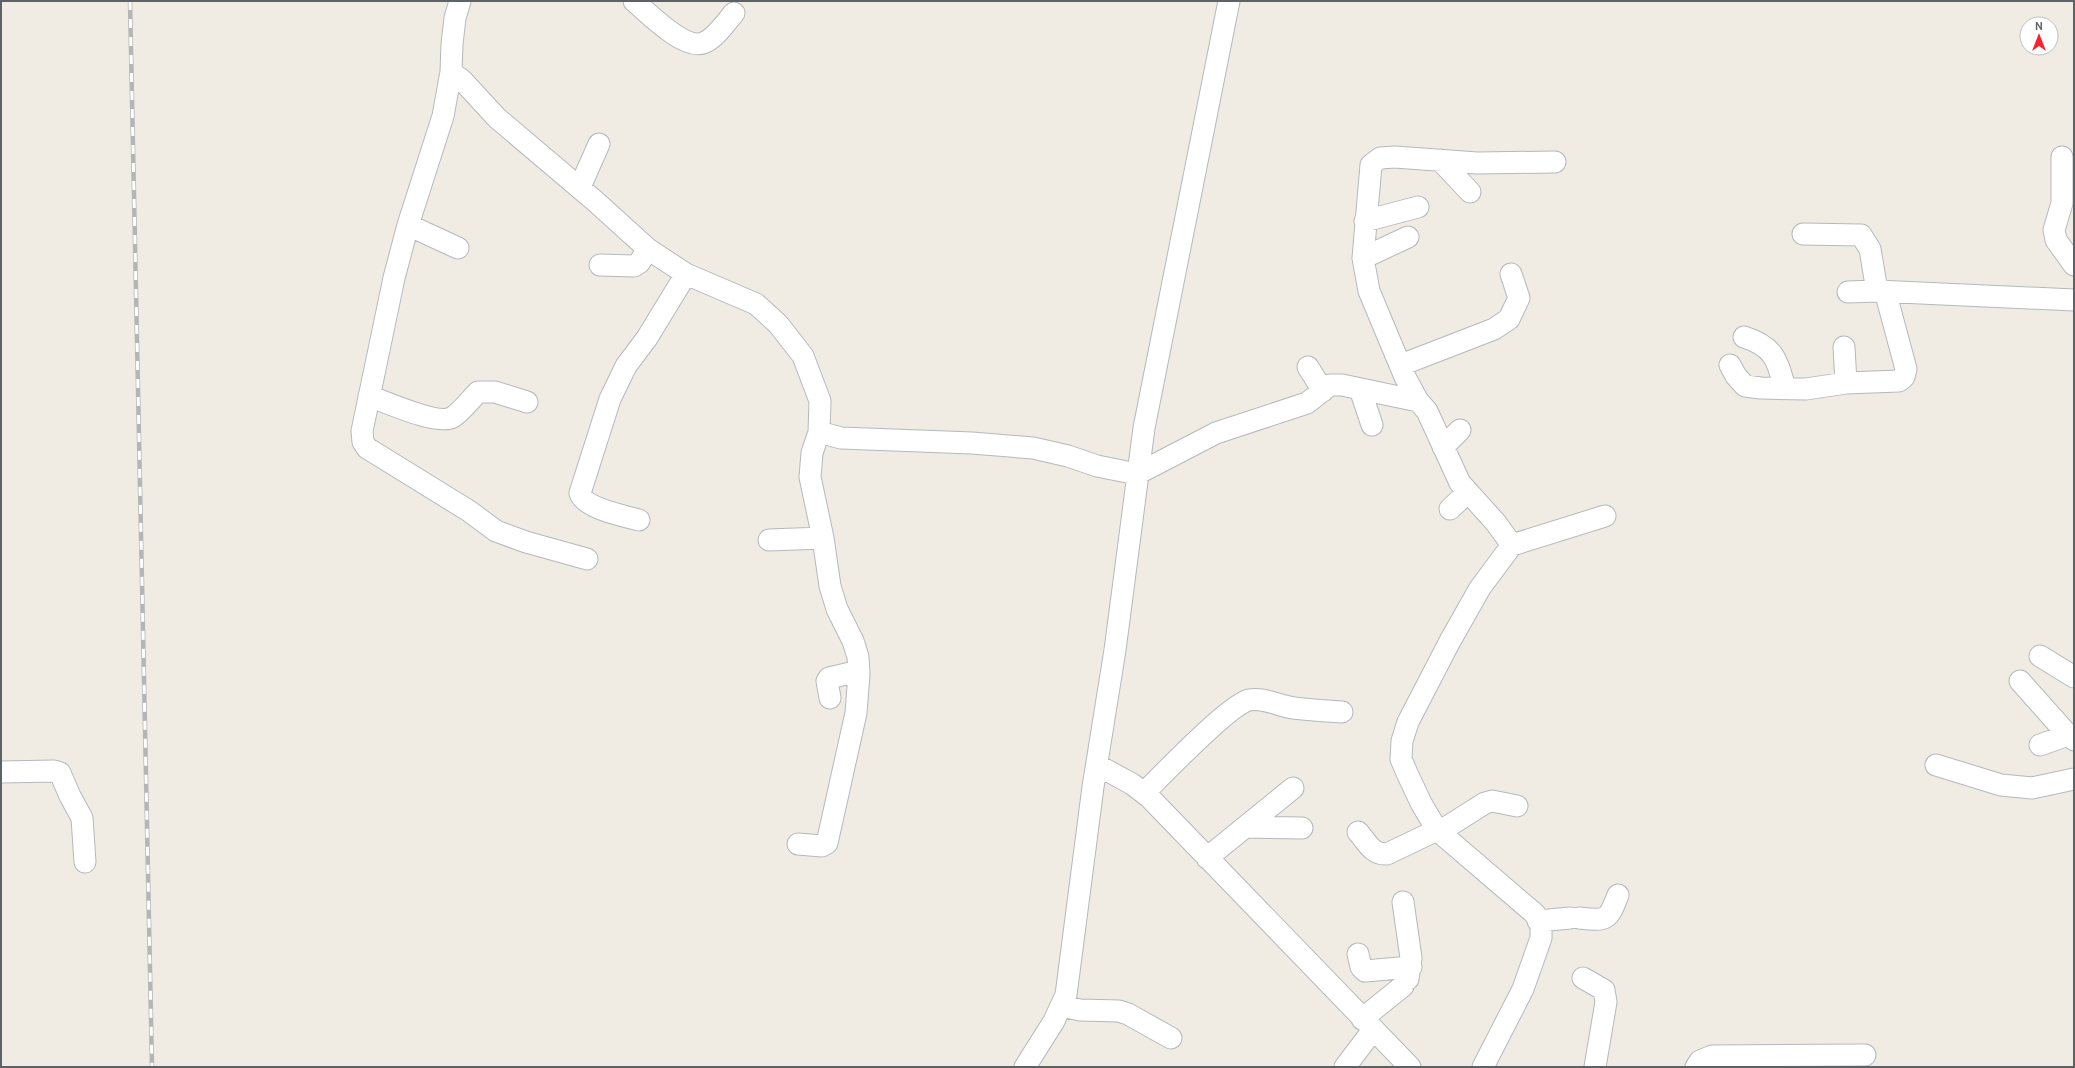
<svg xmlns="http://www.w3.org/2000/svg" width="2075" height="1068" font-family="Cabin,sans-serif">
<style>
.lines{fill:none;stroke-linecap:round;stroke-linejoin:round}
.minor-casing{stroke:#b5b8bc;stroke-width:23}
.minor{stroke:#fff;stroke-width:21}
.rail-casing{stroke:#b4b5b6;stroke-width:4.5}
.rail{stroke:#fff;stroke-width:3;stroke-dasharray:9;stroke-linecap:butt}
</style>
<rect width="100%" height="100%" fill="#f0ece4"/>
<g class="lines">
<defs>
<path id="minor" d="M460,1L455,18L452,44L451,72L443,116L408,225L394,278L362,431L363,442L367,448L469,511L496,531L526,542L587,559
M634,1C648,13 684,50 703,43C715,39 726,22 734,13
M451,72L462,80L497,118L595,201L648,249L686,274L756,304L778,324L803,356L820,401L819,432L841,438L972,443L1033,448L1068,456L1097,466L1137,474L1216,433L1307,403L1330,385H1342L1418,401
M2062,157V203L2054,230L2056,240L2074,265
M1440,160L1470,192
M580,187L599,144
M1365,221L1418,207
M408,225L458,248
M1803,234L1861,235L1870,249L1877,291
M1363,258L1408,237
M600,265L634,266L639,263L648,249
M1848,292L1877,291L2074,300
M1744,337C1775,347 1777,360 1785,388
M1844,347L1846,383
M1401,365L1494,329L1509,319L1519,298L1511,274
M1730,365L1736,376L1745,386L1761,388L1806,389L1846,383L1899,381L1904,377L1906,369L1885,291
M1308,367L1323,391
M1360,389L1372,425
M369,396C386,402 439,426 453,417C462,411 470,400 478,392H495L527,402
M1443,447L1460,430
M1450,509L1468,492
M639,520C624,516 584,508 580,493L610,399L626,366L647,338L686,274
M769,540L823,538
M1512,545L1496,523L1460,483L1427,411L1418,401L1405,377L1369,291L1363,258L1371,165L1380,158L1395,157L1477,163L1555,162
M2040,656L2074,677
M2020,681L2068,735L2074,740
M830,698L827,681L829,678L859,671
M2040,745L2068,735
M1097,765L1132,784L1149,797L1410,1067
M1936,765L2001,785L2032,788L2074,779
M1,772L54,771L60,773L70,796L82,818L85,862
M1144,793C1162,775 1229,705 1249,700C1263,697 1279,706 1294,708C1310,710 1326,711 1342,712
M1245,827L1302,828
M1358,832C1367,842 1372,855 1387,854L1437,830
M1439,832L1485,803L1492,801L1517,806
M798,844L822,846L827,843L856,713L859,674L858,657L853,641L837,609L830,586L823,538L810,477L812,453L819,432
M1207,858L1293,788
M1403,902L1411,958L1408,979
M1579,918C1607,921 1608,921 1618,895
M1538,921L1570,918
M1358,954L1361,967L1365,971L1411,967
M1583,978L1604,990L1606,1002L1595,1067
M1062,1006L1080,1010L1119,1011L1128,1014L1171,1038
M1362,1019L1403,986
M1025,1067L1054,1021L1066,995L1093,787L1115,650L1144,428L1229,1
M1345,1067L1373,1030
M1483,1067L1523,989L1541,938V925L1535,914L1437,830L1421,803L1407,773L1401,759L1402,741L1408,722L1450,641L1480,588L1512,545L1605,516
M1696,1067L1700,1061L1712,1056L1865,1055"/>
</defs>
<use href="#minor" class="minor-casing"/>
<use href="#minor" class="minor"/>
<defs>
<path id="rail" d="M130,1L152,1067"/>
</defs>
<use href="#rail" class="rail-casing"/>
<use href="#rail" class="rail"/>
</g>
<rect width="2075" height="1068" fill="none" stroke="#5c6266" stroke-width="4"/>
<g transform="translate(2039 36)"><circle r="19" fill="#ffffff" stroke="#bec0c2"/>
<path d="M0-3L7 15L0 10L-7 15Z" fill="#f8232d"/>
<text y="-6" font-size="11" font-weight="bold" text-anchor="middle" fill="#5c6266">N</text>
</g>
</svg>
